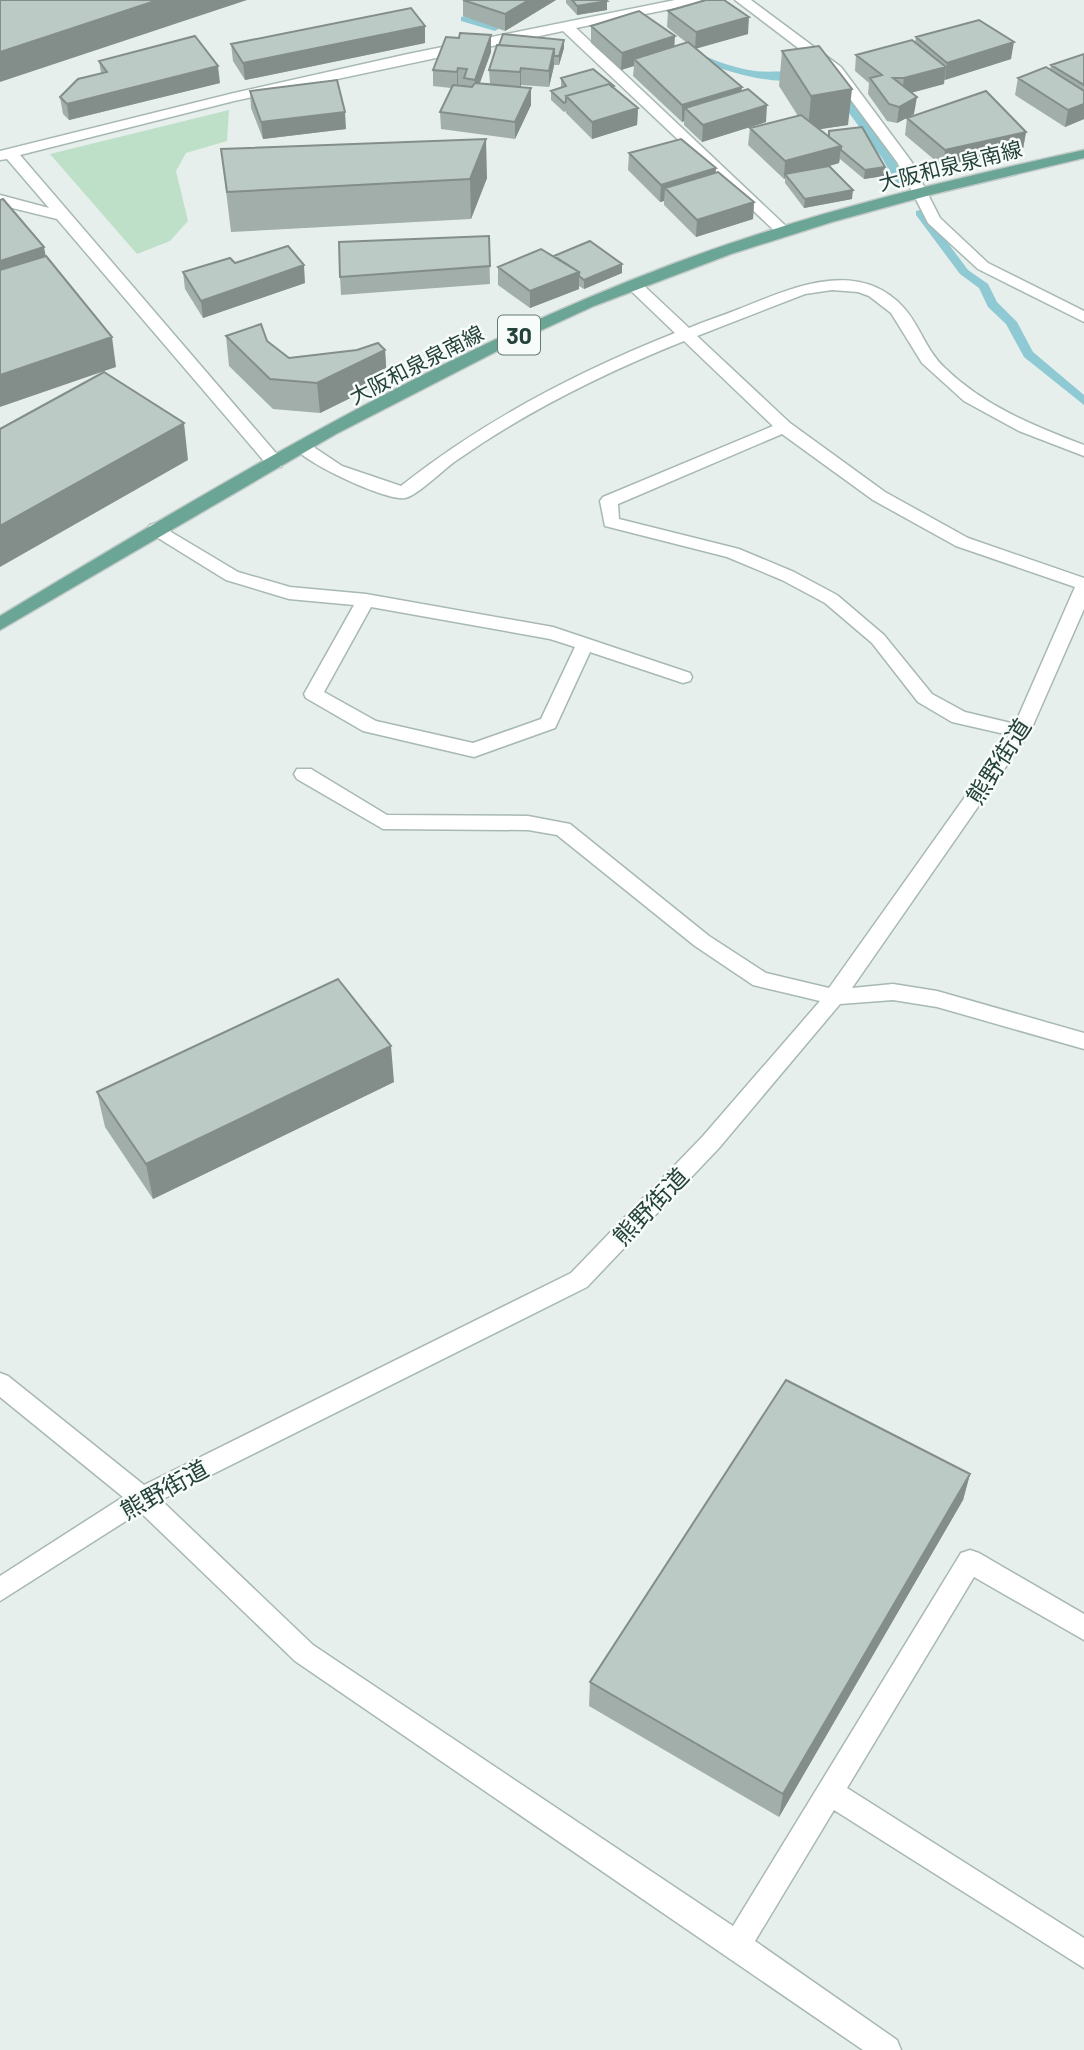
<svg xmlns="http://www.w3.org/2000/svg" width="1084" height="2050" font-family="Barlow,'Noto Sans JP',sans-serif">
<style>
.green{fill:#bfe0c8}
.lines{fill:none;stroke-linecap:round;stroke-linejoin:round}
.stream{fill:#8ec9d4;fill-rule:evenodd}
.street-casing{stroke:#a8b8b2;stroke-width:3}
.primary-casing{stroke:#c2cac8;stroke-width:3}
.street{fill:#fff;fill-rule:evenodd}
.primary{fill:#6aa596;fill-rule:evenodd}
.wall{fill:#a1aea9}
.shaded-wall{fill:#838d89}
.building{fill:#bbcac4;stroke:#838d89;stroke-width:2}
.labels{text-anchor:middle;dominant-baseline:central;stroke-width:5;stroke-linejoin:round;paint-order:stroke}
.far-street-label{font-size:21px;fill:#24423a;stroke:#f7fbf9}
.shield{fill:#f7fbf9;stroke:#637a73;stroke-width:2}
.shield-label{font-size:23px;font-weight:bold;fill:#24423a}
.street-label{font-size:24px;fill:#24423a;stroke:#f7fbf9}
</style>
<rect width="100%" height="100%" fill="#e6efeb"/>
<path class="green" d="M229,110L227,141L186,153L176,171L188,221L170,241L137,254L50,154Z"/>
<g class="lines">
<path class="stream" d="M465,16L499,26L500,28L495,31L461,21V17Z
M688,52H696C715,61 734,68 755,71C769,73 793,69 804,76C782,91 712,67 688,56Z
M834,89H842L891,155L908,184L906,186H898L882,158L833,91Z
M920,210L924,211L968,270L988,284L997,302L1017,322L1033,352L1084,395V405L1024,357L1006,324L988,307L979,288L960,274L916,215V211Z"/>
<defs>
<path id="street" d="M675,0H702L695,4L576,28L789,229L792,232L789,235H779L563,31L234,101L20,155L281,459L283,463L281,467H269L57,219L0,205V195L49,208L7,159L0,160V151L234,93L408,54Z
M735,0H751L841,67L911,161L940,218L988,263L1084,311V322L978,269L928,223L897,162L831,73Z
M634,280L640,282L689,328C705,321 722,316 739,309C789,289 857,257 903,307C920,325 926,351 945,368C984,406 1034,426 1084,445V456L1019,431L964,401L922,363L891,313L869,296L858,292L832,290L805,294L697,336L790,423L885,492L968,538L1084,578V609L1030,732L852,988L893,984L937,991L1084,1033V1049L937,1007L893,1000L840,1004L719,1148L587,1287L161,1500L313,1645L733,1926L961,1553L970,1550L979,1553L1084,1614V1640L974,1577L847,1788L1084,1938V1968L834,1810L755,1941L897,2040L901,2050H863L295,1661L140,1512L0,1601V1576L123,1497L0,1397V1373L8,1376L144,1485L571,1273L703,1136L820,1001L753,985L695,946L557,835L528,830L383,829L297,779L294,774L297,769H311L387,815L528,816L570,824L709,936L766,973L829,988L1009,735L952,722L918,702L872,643L825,603L782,580L727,557L605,526L600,501L603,497L773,426L684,341C604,373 527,411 457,460C445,468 417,496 405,498C386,501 307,464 295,448L297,444H309L342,466L401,486C484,420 577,372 675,333L628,288L626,285ZM782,434L873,500L956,546L1075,587L1015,724L965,712L932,694L884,635L837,595L794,572L739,549L619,519L618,504Z
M156,523L238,572L290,587L366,594L553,627L690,673L692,677L690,681L683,683L590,652L555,728L474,757L363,731L306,698L304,694L354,605L289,599L226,580L150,533L147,529L150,525ZM371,607L550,639L575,647L541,719L473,743L376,721L324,692Z"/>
<path id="primary" d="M1084,150V158L934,194L832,222L731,254L594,306L507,346L336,434L0,630V616C216,486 434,354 670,265C804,214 944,181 1084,150Z"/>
</defs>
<use href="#street" class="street-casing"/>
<use href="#primary" class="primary-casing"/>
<use href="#street" class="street"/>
<use href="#primary" class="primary"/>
</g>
<path class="wall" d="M463,0H556L505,31L463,16Z
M566,0H605L607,10L577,15L566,3Z
M668,11L748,34L696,48L741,91L766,122L702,142L684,125V121L682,122L633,76L634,66L621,70L591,43V26L674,47L687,43L667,27Z
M916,37L1011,59L944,80V84L911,93L914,114L910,117L1026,132L1023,149L943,167L905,135L907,118L897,123L887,121L868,94L869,83L855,71L856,55L915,42Z
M564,40V48L559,65H554L549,87L521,85V87L531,88V105L515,139L441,129L440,112L451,88L433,86V70L491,52L480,83L490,84L489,70Z
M425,43L245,80L233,61L231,44Z
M782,51L848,125L820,129L828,136L829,131L884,176L864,179L840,159L839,163L830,166L852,199L804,208L785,183V178L784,179L748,145L750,128L798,116L779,86Z
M1084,54V119L1065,127L1015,95L1018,78L1050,70L1051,65Z
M99,61L220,83L69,120L63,114L60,97L101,73Z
M561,78L614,86V88L638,108L637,125L592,139L566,113V111L564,112L551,100V91L561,88Z
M250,91L346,129L263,139L251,108Z
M221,149L487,178L471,219L231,232Z
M629,153L715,172L754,202L753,219L696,237L664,205V201L660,202L628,170Z
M489,236L490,284L341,295L340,277Z
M622,264V273L584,289L579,286V289L530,308L498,285V267Z
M183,272L305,283L203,318L185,289Z
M226,336L267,341L289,358L385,350L387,380L320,413L273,409L229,366Z
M394,1082L153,1199L105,1127L97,1092Z
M970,1474L963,1500L779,1817L589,1706L590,1682Z"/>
<path class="shaded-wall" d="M158,0H247L0,82V52Z
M529,0H556L505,31V14Z
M607,1V10L577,15V6Z
M749,17L748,34L695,49L696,32Z
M425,26V43L245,80L243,63Z
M491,35V52L475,96V80Z
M675,36L674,53L634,59V66L621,70L622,53Z
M564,40V48L559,65V56Z
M1014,42L1011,59L945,80L947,63Z
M554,49V66L549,87V71Z
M218,66L220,83L69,120L67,104Z
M946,67L944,84L902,95L904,78Z
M458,68V85L457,89V72Z
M521,68V85L520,89V72Z
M742,87L740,104L685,108L684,121L682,122V105Z
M531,88V105L515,139V122Z
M852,89L848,125L808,131L811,96Z
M917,97L914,114L897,123L899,107Z
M1084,104V119L1065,127L1068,110Z
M767,105L766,122L702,142L703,125Z
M638,108L637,125L592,139V122Z
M345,112L346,129L263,139L261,122Z
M1026,132L1023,149L943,167L945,150Z
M486,139L487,178L471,219L470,179Z
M841,146L839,163L788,177L785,174V178L784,179L785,161Z
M885,167L884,176L864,179L865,170Z
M716,168L715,185L665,188L664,201L660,202L661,185Z
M853,190L852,199L804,208L805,199Z
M754,202L753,219L696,237L697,220Z
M44,247L51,283L0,299V261Z
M622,264V273L584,289V280Z
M304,265L305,283L203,318L201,301Z
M579,272V289L530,308V291Z
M112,337L116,367L0,407V375Z
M385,350L387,380L320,413L317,383Z
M184,423L188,460L0,567V526Z
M391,1046L394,1082L153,1199L146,1164Z
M970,1474L963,1500L779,1817L783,1794Z"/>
<path class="building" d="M0,0H158L0,52Z
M463,0H529L505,14Z
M572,0H605L607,1L577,6Z
M706,0H724L749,17L696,32L668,11Z
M411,8L425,26L243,63L231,44Z
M639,11L675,36L622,53L591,26Z
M979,20L1014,42L947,63L916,37Z
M460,33L491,35L475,80L464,78L467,69L458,68L457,72L433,70L446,37L459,38Z
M503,34L564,40L559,56H554V49L499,45Z
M195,36L218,66L67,104L60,97L78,79L107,72L99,61Z
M912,40L946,67L904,78H893L917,97L899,107L889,104L870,78L882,75L856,55Z
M688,42L742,87L682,105L634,59Z
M497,45L554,49L549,71L521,68L520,72L489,70Z
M819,46L852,89L811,96L782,51Z
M1084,54V85L1051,65Z
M1046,67L1084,91V104L1068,110L1018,78Z
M593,69L614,86L612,87L609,84L566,96V102L564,103L551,91L566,86L561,78Z
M337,80L345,112L261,122L250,91Z
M475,83L531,88L515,122L440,112L453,85L472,87Z
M609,84L638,108L592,122L566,96Z
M748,89L767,105L703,125L685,108Z
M986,91L1026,132L945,150L907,118Z
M801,115L841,146L785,161L750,128Z
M862,127L885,167L865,170L841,150V146L829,137V131Z
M486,139L470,179L227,192L221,149Z
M681,139L716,168L661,185L629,153Z
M829,166L853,190L805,199L785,174Z
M718,172L754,202L697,220L665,188Z
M3,199L44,247L0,261V200Z
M489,236L490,266L340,277L339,242Z
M590,241L622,264L584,280L579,276V272L554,256Z
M288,246L304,265L201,301L183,272L230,258L235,263Z
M541,249L579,272L530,291L498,267Z
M46,256L112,337L0,375V270Z
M261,324L267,341L289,358L357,350L378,343L385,350L317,383L270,379L226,336Z
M104,372L184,423L0,526V429Z
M338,979L391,1046L146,1164L97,1092Z
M786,1380L970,1474L783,1794L590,1682Z"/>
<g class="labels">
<g class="far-street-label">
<text transform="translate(950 165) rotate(-14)">大阪和泉泉南線</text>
<text transform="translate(416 364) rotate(-27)">大阪和泉泉南線</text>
</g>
<rect class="shield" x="498" y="315.5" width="42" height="39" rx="5"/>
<g class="shield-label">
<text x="519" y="335">30</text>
</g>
<g class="street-label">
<text transform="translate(998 761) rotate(-57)">熊野街道</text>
<text transform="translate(650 1206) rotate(-46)">熊野街道</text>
<text transform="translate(164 1489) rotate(-29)">熊野街道</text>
</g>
</g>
</svg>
